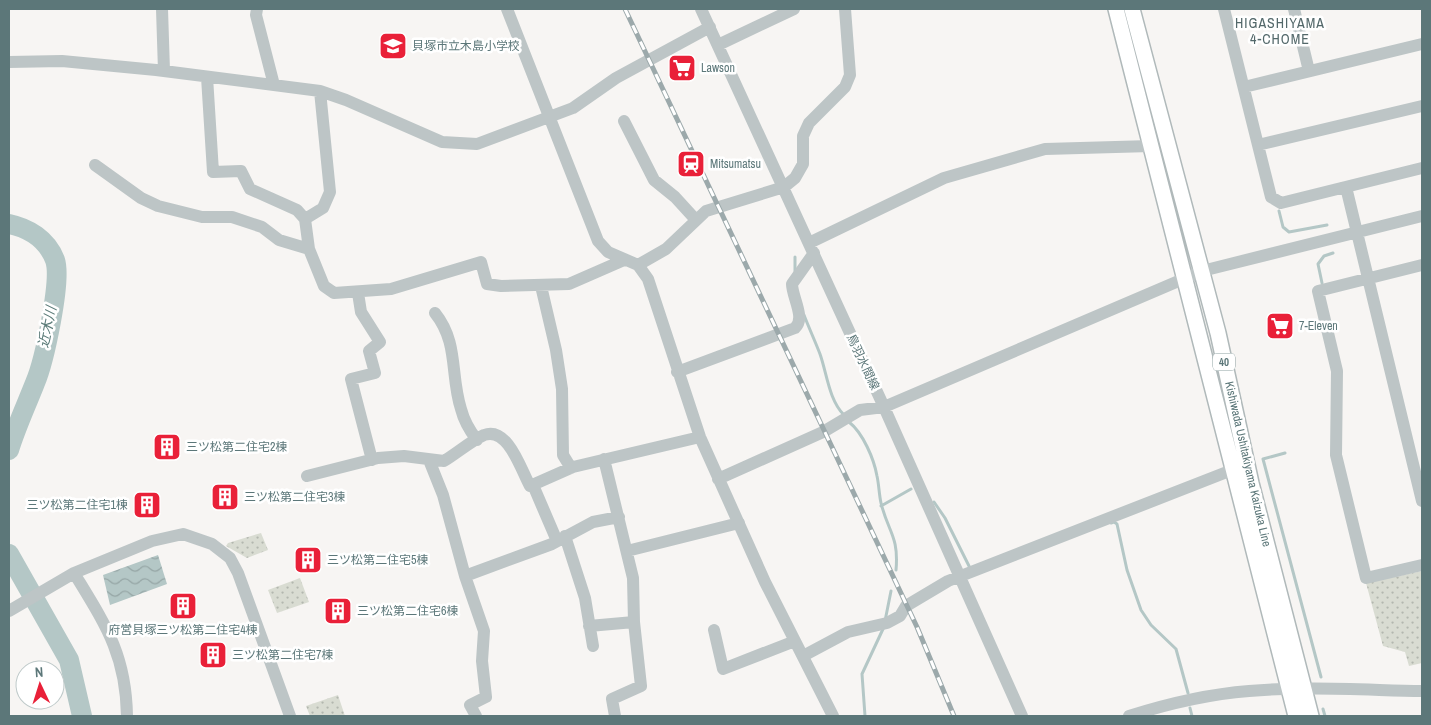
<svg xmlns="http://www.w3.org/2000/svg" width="1431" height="725" font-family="'Archivo Narrow','Noto Sans JP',sans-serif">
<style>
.park{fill:url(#park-dots)}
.water{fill:url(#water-waves)}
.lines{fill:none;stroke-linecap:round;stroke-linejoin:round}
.stream{stroke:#b4c7c6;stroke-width:3}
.river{stroke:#b4c7c6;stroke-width:20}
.major-casing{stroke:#b0b9ba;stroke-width:18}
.minor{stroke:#bdc5c6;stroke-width:12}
.major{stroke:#fff;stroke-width:15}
.rail-casing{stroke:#9ca9ab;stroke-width:5}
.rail{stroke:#fff;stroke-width:3;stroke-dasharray:9;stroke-linecap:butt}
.labels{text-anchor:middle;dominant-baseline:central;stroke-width:5;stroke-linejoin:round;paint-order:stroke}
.shield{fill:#fff;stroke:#8da0a1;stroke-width:1}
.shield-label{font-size:11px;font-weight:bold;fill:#5c7779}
.poi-label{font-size:12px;fill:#5c7779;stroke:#fff;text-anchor:start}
.street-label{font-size:12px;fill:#5c7779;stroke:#fff}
.neighbourhood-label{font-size:14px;letter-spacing:1px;fill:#53686a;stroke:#fff}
.water-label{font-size:14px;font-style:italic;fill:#5b7b78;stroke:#fff}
</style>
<defs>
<pattern id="park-dots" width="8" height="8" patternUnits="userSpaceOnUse" patternTransform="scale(1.25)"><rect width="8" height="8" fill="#d9dcd2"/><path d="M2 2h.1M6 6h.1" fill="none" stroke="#b3b7af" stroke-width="1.8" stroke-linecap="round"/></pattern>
<pattern id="water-waves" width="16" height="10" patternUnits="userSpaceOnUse" patternTransform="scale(1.25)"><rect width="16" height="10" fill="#b4c7c6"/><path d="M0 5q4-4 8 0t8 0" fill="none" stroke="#96a6a6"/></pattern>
</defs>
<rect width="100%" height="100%" fill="#f7f5f3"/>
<path class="park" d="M261,533L268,550L247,558L226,546L228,543Z
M1422,571V663L1409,666L1405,652L1383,646L1366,583Z
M300,578L309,602L277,613L268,590Z
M338,695L345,716H310L306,706Z"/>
<path class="water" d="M158,555L167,584L110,605L103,575Z"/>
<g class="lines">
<path class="stream" d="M1279,211L1283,227L1289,232L1327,225
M795,257V271
M1322,283L1318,264L1324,256L1333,253
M804,315C809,328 815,341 820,354C827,374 829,400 844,415
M849,422C863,433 874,459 877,476C879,485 879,494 881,503C888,532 899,536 896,570
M1285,453L1263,459L1321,677
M934,502L945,518L969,566
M881,506L911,489
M1111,523L1114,522L1117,524L1127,570L1141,610L1151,625L1176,649L1188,693
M885,621L891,591
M1190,708L1192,716
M1323,709L1325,716
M865,716L862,674L883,629"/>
<path class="river" d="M9,224C28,228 47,239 55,260C62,280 44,362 35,383C26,406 16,427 9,450
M9,554L69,660L82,716"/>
<defs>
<path id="major" d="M1116,9L1296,716
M1132,9L1218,333L1251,483L1311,716"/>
</defs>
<use href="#major" class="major-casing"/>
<path class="minor" d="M162,9L164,71
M257,9L256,15L274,85
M507,9L598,241L608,252L638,265L648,279L700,437L765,582L833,716
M701,9L884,407L1022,716
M1224,9L1271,197L1281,203L1422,168
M1294,9L1309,71
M718,45L794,9
M9,62L62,61L156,70L320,91L346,100L442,142L477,144L573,108L616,78L710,27
M207,77L213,172L241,171L250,189L297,210L305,219L309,249L324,286L334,293L391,289L481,262L487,284L501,286L569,284L624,260
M1244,87L1422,44
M624,121L654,180L675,197L696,220
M1258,145L1422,106
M95,165L141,198L158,206L202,217H232L262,227L279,240L309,249
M1346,187L1422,501
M305,219L323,208L330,192L320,91
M809,243L944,178L1045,149L1151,146
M638,265L666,249L706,211L784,187L795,178L803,164V136L809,123L845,87L850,75L845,9
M1422,265L1318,291L1337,371L1336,455L1366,578L1422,565
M541,286L556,350L562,389L563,455L571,468
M358,293L361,312L380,342L369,351L375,373L351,379L372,460
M435,313C459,343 450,375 461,409C464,421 470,431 477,440
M677,372L795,328C806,318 792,297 792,284L814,253
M604,459L633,578L634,622L641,686L612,699L615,716
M429,460L443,495L465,576L484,631L482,661L486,697L470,705L476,716
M307,476L378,458L404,456L444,461C457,453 471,441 484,435C508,426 521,470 530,486L573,467L700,437
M718,479L823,432L860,410L884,407L1202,271L1422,216
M533,485L557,541
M565,536L585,598L593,646
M627,551L739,523
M74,573C105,624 126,654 127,716
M465,576L552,544L593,522L619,517
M9,611L74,573L152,541L183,534L212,544L230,558L238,573L290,716
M589,626L634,622
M714,630L723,669L795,641
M803,656L848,632L887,623L900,616L906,606L948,581L1232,470
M1129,716C1167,704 1210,694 1249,691C1307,686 1365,690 1422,691"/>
<use href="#major" class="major"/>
<defs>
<path id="rail" d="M625,9L917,627L954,716"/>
</defs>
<use href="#rail" class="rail-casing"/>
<use href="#rail" class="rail"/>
</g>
<defs>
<symbol id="school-square" viewBox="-11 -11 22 22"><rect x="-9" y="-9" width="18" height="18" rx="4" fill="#e92038" stroke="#fff"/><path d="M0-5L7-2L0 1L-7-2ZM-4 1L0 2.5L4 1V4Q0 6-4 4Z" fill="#fff"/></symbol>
<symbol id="supermarket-square" viewBox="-11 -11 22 22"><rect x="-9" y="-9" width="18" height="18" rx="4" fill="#e92038" stroke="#fff"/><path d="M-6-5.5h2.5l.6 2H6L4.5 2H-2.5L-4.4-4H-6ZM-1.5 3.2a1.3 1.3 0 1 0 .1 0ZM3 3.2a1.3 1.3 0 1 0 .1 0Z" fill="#fff"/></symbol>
<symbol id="station-square" viewBox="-11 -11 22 22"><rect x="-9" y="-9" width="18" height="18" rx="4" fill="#e92038" stroke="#fff"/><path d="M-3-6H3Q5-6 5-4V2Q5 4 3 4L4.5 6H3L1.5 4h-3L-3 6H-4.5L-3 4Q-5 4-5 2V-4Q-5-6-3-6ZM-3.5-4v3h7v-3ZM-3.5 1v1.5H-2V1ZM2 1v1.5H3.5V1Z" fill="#fff"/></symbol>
<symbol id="building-square" viewBox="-11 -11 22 22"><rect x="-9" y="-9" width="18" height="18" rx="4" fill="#e92038" stroke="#fff"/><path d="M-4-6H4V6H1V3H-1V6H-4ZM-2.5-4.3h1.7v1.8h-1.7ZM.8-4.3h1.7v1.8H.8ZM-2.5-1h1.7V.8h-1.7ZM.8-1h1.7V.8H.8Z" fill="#fff"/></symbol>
</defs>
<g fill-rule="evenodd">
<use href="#school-square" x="377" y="30" width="32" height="32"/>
<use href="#supermarket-square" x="666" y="52" width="32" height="32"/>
<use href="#station-square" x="675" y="148" width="32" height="32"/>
<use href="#supermarket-square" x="1264" y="310" width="32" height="32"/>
<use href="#building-square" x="151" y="431" width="32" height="32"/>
<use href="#building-square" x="209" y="481" width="32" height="32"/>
<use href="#building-square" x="131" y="489" width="32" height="32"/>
<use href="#building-square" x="292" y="544" width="32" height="32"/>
<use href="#building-square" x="167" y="590" width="32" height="32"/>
<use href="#building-square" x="322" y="595" width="32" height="32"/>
<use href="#building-square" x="197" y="639" width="32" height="32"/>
</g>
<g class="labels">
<rect class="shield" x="1213" y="353.5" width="22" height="17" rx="4"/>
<g class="shield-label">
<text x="1224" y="362">40</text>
</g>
<g class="poi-label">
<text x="412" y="46">貝塚市立木島小学校</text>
<text x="701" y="68">Lawson</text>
<text x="710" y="164">Mitsumatsu</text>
<text x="1299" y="326">7-Eleven</text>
<text x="186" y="447">三ツ松第二住宅2棟</text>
<text x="244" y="497">三ツ松第二住宅3棟</text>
<text x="128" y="505" text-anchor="end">三ツ松第二住宅1棟</text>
<text x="327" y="560">三ツ松第二住宅5棟</text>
<text x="357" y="611">三ツ松第二住宅6棟</text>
<text x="183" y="630" text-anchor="middle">府営貝塚三ツ松第二住宅4棟</text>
<text x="232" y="655">三ツ松第二住宅7棟</text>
</g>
<g class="street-label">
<text transform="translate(863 362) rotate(65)">鳥羽水間線</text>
<text transform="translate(1248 464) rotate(77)">Kishiwada Ushitakiyama Kaizuka Line</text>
</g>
<g class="neighbourhood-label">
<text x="1280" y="23">HIGASHIYAMA<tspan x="1280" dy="16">4-CHOME</tspan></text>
</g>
<g class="water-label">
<text transform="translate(47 327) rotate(-78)">近木川</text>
</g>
</g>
<rect width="1431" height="725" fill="none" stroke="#5c7779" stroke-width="20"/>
<g transform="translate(40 685) rotate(356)"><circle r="24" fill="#ffffff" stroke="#bec9c9"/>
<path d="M0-4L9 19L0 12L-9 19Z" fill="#e92038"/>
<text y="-8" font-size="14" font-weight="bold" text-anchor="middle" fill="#5c7779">N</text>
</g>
</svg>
